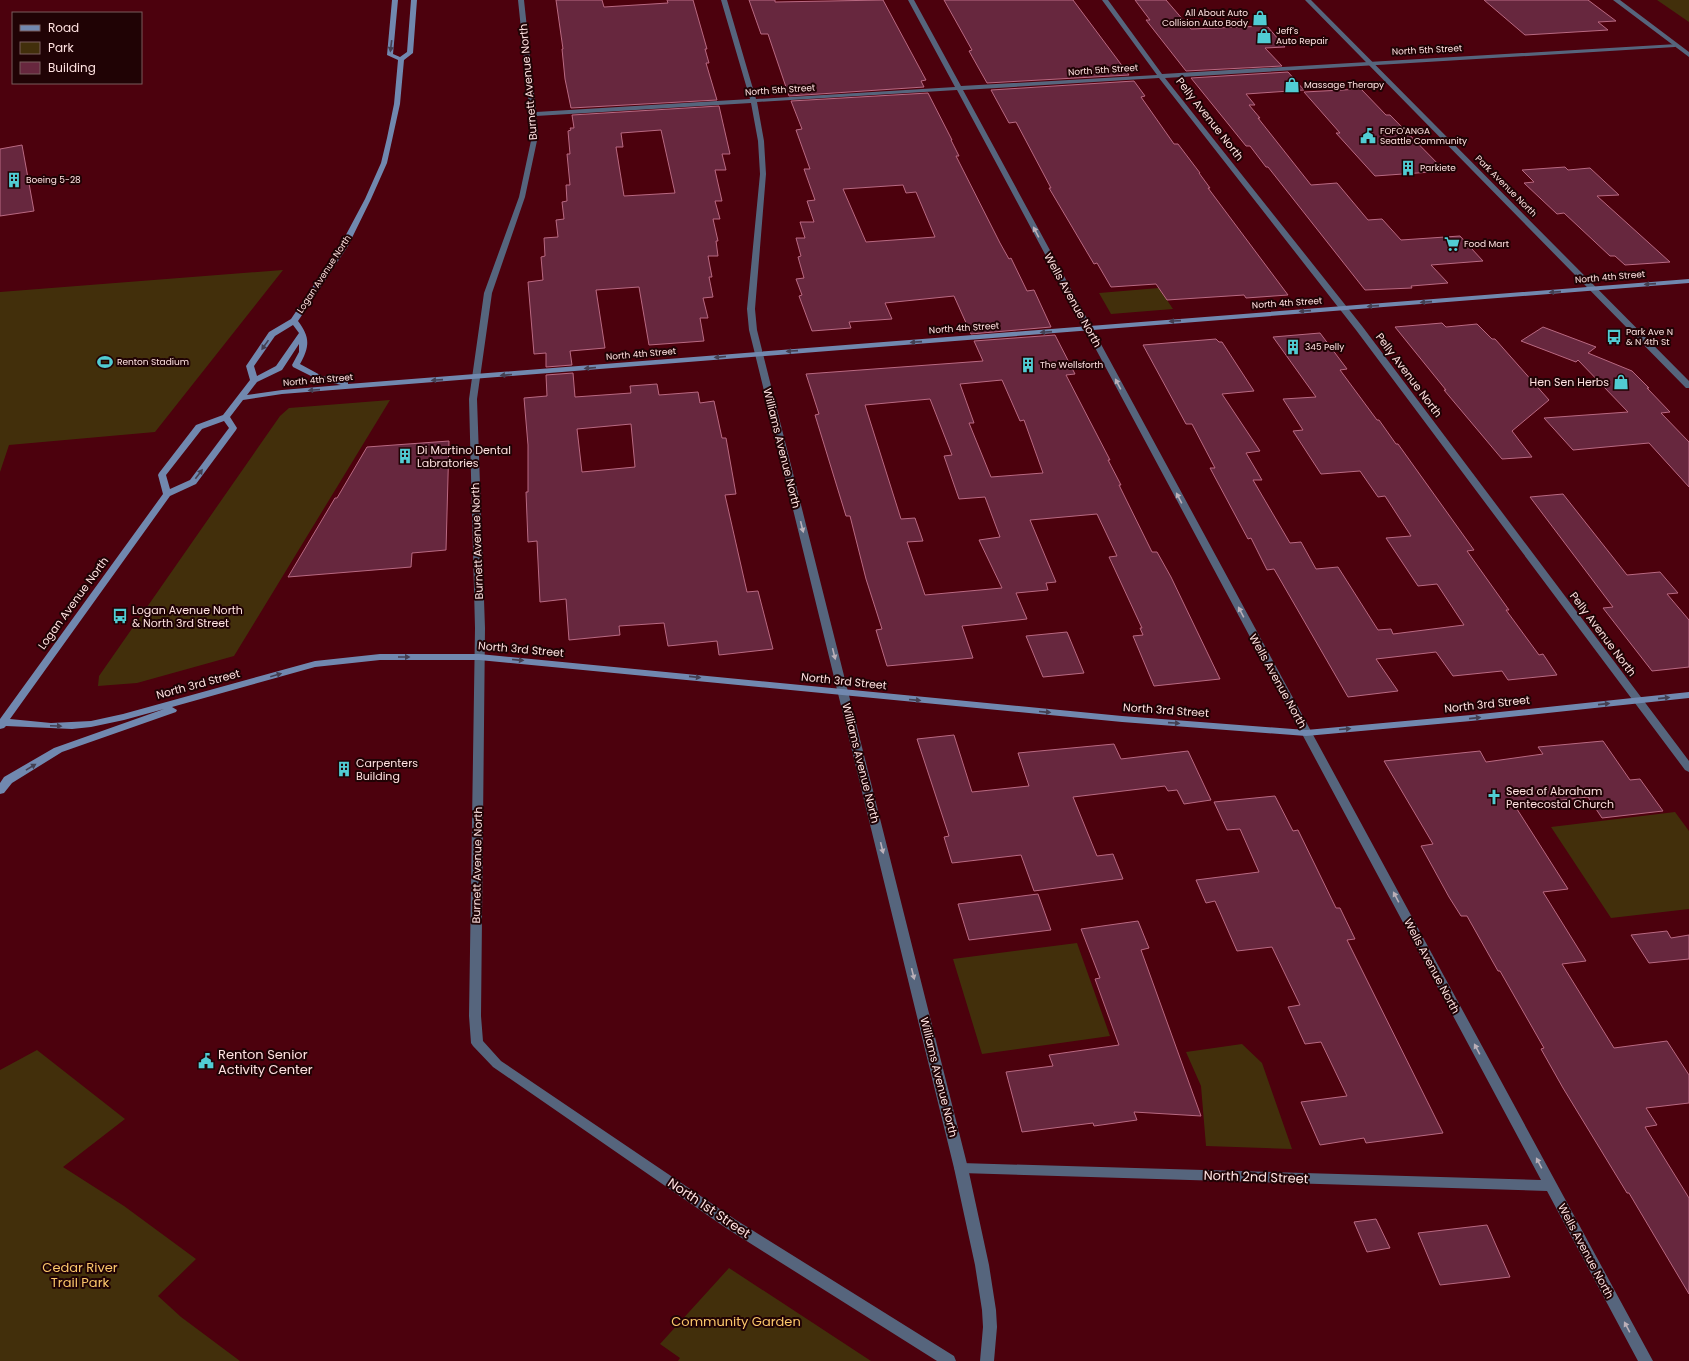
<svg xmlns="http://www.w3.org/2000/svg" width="1689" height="1361" font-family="Poppins,sans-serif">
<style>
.green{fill:#422f0b}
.building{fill:#67273e;stroke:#b96982;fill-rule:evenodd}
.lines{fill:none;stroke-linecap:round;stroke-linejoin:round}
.minor{fill:#56657d;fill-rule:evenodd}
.tertiary{fill:#56657d;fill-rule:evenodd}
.secondary{fill:#7188af;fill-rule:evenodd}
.oneway{fill:#443f51}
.oneway2{fill:#bbafb8}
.labels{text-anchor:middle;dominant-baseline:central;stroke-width:4;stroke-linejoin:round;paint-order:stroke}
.far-poi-label{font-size:9px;fill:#fee1e0;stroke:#200305;text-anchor:start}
.far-street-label{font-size:9px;fill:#fee1e0;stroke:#200305}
.street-label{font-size:11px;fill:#fee1e0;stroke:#200305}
.poi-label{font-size:11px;fill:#fee1e0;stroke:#200305;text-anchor:start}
.near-poi-label{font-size:13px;fill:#fee1e0;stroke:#200305;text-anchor:start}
.near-street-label{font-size:13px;fill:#fee1e0;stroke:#200305}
.near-park-label{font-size:13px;fill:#fac66a;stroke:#200305}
</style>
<rect width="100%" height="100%" fill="#4c010d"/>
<path class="green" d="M1657,0H1689V22Z
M283,270L155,432L9,445L0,472V292Z
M1159,288L1173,309L1111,314L1099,293Z
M390,400L234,656L137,683L98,686L99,676L280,416L289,408Z
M1675,812L1689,831V909L1611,918L1551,827Z
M1077,943L1110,1036L982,1054L953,959Z
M1242,1044L1262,1063L1292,1149L1206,1146L1201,1086L1186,1052Z
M37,1050L125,1119L63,1167L124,1206L196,1259L158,1296L181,1317L240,1361H0V1070Z
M729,1268L871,1361H678L680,1358L660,1344Z"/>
<path class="building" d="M556,0H602L604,7L668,3L667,0H693L707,49H705L709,63H706L717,100L571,108L565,79L562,49H563Z
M749,0H775V2L883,0L926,80L921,81L924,87L789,96L768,34H761Z
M944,0H1073L1129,75L987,83L969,51L972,50Z
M1135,0H1166L1191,29L1267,26L1285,47L1265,48L1282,66L1186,71L1146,20H1150Z
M1484,0H1588L1616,21L1598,22L1608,30L1525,35Z
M1288,72L1304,90L1246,94L1255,105H1249L1260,118H1258L1311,185L1337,183L1368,220L1382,219L1401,240L1460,236L1483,261L1431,265L1448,283L1411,286L1412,288L1365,290L1268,167H1266L1250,146H1246L1191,78Z
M1134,81L1145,96L1141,97L1174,144H1178L1200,173H1199L1210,188H1208L1288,295L1246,298L1244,295L1167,300L1156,284L1111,287L1097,263L1094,264L1049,188H1051L1016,122L1009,123L991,90Z
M1361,89L1386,115H1390L1445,171L1375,176L1336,133H1340L1304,92Z
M928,93L952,140H951L959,156H956L1000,243L1009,259L1011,258L1027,291L1034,290L1051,327L971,334L954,296L885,303L892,319L849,322L851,328L812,331L799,296L802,295L796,279L804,278L798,257L801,256L796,238H805L800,222H814L807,201L815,200L804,169H810L796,130L802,129L791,101ZM903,185L906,193L916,192L935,237L866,242L843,189Z
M719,106L730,154H722L726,170H715L722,201H715L720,219H713L718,241H716L718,256H708L712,277H709L713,297L703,298L708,318H700L704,341L649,345L639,287L596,290L605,348L570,351L572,365L546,367V353L534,354L528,282L543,280L541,257L545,256L544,238L558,237L556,220L564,219L562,202L567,201L566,185H570L567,154H570L568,131L571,130L570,128H574L572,115ZM661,130L675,193L624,196L616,147H623L621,133Z
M22,145L34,211L0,216V149Z
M1565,167L1568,170L1590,168L1619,195L1597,196L1670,262L1625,265L1615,256H1610L1564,213L1557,214L1524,183L1534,182L1522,170Z
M1442,323L1446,327L1477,324L1492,339H1495L1549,400L1512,431L1532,457L1502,459L1444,390H1446L1395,327Z
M1543,327L1596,347L1588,353L1632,371L1649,388H1647L1670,412L1661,413L1689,442V487L1649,443L1573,450L1544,418L1628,412L1578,360L1576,362L1521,341Z
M1320,333L1347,369L1340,370L1377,420H1379L1396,444H1398L1474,550L1467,551L1509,610H1506L1539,655L1543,654L1557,675L1508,680L1502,671L1453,676L1436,652L1376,659L1398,691L1348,697L1274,569L1267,570L1251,538L1248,539L1210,468H1215L1192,424H1186L1143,345L1216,339L1219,342H1222L1254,391L1222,394L1260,451L1246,453L1262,480H1253L1290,543L1301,542L1316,569L1338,567L1378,630L1391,629L1393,634L1464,625L1437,584L1418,586L1386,538L1411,536L1385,496L1378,497L1360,471L1321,474L1293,431L1303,430L1283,399L1316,397L1273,337Z
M1055,335L1075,374L1066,375L1110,460H1108L1121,485H1119L1152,552H1157L1171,577L1220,679L1154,686L1133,636L1143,635L1140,628H1142L1109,557L1117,556L1097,514L1030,520L1056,582L1046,583L1048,590L1016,593L1027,619L962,626L973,658L887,666L876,630L882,629L866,579L850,516H846L815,415L819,414L806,374L983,361L974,341ZM1002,380L1020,421L1024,420L1043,473L991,477L969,423H974L960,384ZM930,399L952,455L944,456L959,499L985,497L1000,537L979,540L1002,588L925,595L907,542L923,541L915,518L901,519L865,405Z
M573,373L575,397L631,393L630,386L657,384L659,395L698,392L700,403L714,401L722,438H726L736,494L725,495L747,592L758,591L773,649L719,655L717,641L668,646L664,623L619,626L620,635L569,640L566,599L540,602L537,541L528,542L526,492H528V445L524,398L547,396L546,375ZM631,424L635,467L582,472L577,429Z
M449,441L446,550L412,553L411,567L288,577L335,498H337L367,447Z
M1563,494L1627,575L1660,572L1678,593L1667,594L1689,620V667L1652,671L1603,608L1613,607L1530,497Z
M1067,632L1084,673L1043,677L1026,636Z
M954,735L972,792L1029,786L1018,753L1114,744L1121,759L1188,751L1211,800L1184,804L1177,790L1168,791L1165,786L1073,797L1097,856L1113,854L1123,879L1034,891L1021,855L952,863L944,837L949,836L917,739Z
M1603,741L1630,780L1640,779L1663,811L1602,818L1588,797L1515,806L1568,889L1543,892L1586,961L1562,964L1614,1048L1667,1041L1689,1075V1103L1646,1108L1657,1125L1645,1127L1689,1198V1294L1629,1193H1627L1563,1088L1541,1049L1544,1048L1500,971H1498L1467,916H1461L1449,897L1421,846L1433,844L1384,761L1480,751L1486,762L1543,754L1538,747Z
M1275,796L1293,831L1298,830L1336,908H1340L1355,939L1347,940L1443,1133L1366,1143L1364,1138L1320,1145L1301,1102L1347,1096L1321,1042L1305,1044L1288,1007L1300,1005L1272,947L1237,951L1215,901L1206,903L1196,880L1259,872L1240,829L1227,830L1214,802Z
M1038,894L1051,930L969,940L958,904Z
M1138,921L1149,948L1141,950L1201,1116L1134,1112L1137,1120L1094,1126L1093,1123L1022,1132L1006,1072L1053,1066L1049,1055L1119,1045L1095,979L1100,978L1081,929Z
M1667,931L1671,938L1689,935V959L1649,963L1631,935Z
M1376,1219L1390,1248L1367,1252L1354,1222Z
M1487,1225L1510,1277L1440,1285L1418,1233Z"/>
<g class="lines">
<path class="minor" d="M518,0H524L536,112L750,99L721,0H727L756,99L955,87L908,0H914L961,86L1157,75L1102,0H1108L1162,74L1677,44L1678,45L1675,47L1165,78L1362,326L1689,761V772L1685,770L1356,330L1159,78L963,90L1653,1361H1638L1547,1191L961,1173L956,1172L954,1168L956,1164L961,1163L1541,1180L957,90L757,102L764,141L766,174L755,309L757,330L763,354L759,356L755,354L749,330L747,309L760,174L758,141L751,103L536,116L538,136L525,197L492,293L477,399L485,628L481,1016L483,1041L501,1061L736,1220L954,1356L956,1361H937L726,1228L493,1067L473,1046L471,1043L469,1016L475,628L469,399L484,293L519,197L532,136Z"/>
<path class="tertiary" d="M1305,0H1311L1689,381V388H1686Z
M1613,0H1620L1689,52V57Z
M756,352H762L763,354L968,1168L989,1265L996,1310L997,1327L994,1361H980L983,1327L982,1310L975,1265L954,1168L755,354Z"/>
<path class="secondary" d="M392,0H398L393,54L400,57L407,52L411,0H417L413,53L404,60L400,104L387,163L371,199L348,246L298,321C310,337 310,346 300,364L322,376L348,381V384L1689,279V283L282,394L243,400L230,417L237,428L236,430L196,484L170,496L10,719L51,723L91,721L123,714L315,661L380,654H479L1122,716L1306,730L1471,715L1689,692V698L1471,721L1306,736L1122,722L479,660H380L315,667L172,707L177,710L176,712L62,752L12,783L4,793L0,794V783L4,777L54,748L164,709L124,720L91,727L72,729L6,726L4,728L0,729V719L163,494L158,475L159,473L196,425L223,415L250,380L246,366L269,332L291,319L340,246L365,199L381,163L387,138L394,104L398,60L387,55ZM293,325L299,333L276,366L257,376L254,366L275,336ZM299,344V352L292,365L293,367L317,379L341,385L282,390L247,395L257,382L282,370ZM224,421L229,428L190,480L170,489L166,475L202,429Z"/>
</g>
<defs><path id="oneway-solid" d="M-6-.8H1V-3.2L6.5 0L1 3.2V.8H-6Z"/></defs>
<g class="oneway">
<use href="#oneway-solid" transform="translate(391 46) rotate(97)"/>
<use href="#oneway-solid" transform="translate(1650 284) rotate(176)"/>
<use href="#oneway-solid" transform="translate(1555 292) rotate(176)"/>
<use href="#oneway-solid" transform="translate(1426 302) rotate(176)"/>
<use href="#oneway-solid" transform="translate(1373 306) rotate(176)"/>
<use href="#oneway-solid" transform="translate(1305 311) rotate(176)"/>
<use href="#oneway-solid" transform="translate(1175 321) rotate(176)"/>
<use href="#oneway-solid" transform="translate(1046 332) rotate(176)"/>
<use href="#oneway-solid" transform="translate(916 342) rotate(176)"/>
<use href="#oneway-solid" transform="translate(265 345) rotate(125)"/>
<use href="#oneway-solid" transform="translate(792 351) rotate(176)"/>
<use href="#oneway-solid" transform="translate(720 357) rotate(175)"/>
<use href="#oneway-solid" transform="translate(590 368) rotate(175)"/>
<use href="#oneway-solid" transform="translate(506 375) rotate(175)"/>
<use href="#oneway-solid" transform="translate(437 380) rotate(176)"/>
<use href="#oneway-solid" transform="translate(314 390) rotate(176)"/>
<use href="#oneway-solid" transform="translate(199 474) rotate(-53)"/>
<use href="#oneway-solid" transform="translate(404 657)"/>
<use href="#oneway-solid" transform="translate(518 660) rotate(5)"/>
<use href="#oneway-solid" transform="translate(276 675) rotate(-16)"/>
<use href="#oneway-solid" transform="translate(695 677) rotate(6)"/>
<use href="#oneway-solid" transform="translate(1664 698) rotate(-6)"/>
<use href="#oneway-solid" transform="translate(915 700) rotate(5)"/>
<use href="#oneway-solid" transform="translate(1604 704) rotate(-6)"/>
<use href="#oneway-solid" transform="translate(1045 712) rotate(5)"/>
<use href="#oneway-solid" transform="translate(1475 718) rotate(-6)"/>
<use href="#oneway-solid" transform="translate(1174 723) rotate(4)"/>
<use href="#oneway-solid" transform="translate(56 726) rotate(2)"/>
<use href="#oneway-solid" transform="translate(1345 729) rotate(-5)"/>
<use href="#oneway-solid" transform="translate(31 767) rotate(-31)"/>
</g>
<g class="oneway2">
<use href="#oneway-solid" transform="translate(1036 232) rotate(-118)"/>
<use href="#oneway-solid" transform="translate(1118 384) rotate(-118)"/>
<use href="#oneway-solid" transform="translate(1179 498) rotate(-118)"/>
<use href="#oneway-solid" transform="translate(802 527) rotate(76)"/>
<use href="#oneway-solid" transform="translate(1241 612) rotate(-118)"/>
<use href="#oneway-solid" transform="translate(834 654) rotate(76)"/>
<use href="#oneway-solid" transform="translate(882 848) rotate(76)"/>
<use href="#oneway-solid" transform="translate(1396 897) rotate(-118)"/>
<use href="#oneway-solid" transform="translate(913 974) rotate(76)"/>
<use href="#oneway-solid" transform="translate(1477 1049) rotate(-118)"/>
<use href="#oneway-solid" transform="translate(1539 1163) rotate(-118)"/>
<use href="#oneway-solid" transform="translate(1627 1327) rotate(-118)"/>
</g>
<defs>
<symbol id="shop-bare" viewBox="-9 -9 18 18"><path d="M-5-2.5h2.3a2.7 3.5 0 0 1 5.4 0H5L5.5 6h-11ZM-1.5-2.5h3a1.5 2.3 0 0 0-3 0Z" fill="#51ccd3" stroke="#200305" stroke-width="2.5" paint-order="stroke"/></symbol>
<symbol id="civic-bare" viewBox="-9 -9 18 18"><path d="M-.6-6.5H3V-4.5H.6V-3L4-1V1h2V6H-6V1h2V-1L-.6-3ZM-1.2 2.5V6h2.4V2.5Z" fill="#51ccd3" stroke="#200305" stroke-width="2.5" paint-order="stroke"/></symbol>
<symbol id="building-bare" viewBox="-9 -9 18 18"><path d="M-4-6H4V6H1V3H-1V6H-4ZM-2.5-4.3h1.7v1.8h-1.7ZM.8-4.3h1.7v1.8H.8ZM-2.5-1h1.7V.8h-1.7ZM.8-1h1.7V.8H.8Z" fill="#51ccd3" stroke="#200305" stroke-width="2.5" paint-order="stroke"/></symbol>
<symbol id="supermarket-bare" viewBox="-9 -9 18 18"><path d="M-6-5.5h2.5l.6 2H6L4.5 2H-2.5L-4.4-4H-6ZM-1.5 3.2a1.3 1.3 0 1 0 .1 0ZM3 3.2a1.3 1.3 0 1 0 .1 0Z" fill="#51ccd3" stroke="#200305" stroke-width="2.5" paint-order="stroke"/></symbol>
<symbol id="bus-bare" viewBox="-9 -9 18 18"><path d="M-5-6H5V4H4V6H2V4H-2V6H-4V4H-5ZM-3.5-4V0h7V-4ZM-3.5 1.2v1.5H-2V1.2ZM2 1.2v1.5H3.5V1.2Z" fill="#51ccd3" stroke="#200305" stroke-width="2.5" paint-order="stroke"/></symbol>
<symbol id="stadium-bare" viewBox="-9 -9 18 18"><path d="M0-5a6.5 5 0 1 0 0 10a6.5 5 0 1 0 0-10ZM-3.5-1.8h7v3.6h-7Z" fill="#51ccd3" stroke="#200305" stroke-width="2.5" paint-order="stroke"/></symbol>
<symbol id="church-bare" viewBox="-9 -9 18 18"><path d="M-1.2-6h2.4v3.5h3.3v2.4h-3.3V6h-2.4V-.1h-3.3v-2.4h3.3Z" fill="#51ccd3" stroke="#200305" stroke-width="2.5" paint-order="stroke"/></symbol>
</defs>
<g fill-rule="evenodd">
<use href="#shop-bare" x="1249" y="7" width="22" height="22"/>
<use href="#shop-bare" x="1253" y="25" width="22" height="22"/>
<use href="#shop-bare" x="1281" y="74" width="22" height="22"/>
<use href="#civic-bare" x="1357" y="125" width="22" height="22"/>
<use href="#building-bare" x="1397" y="157" width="22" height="22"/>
<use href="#building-bare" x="3" y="169" width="22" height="22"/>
<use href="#supermarket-bare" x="1441" y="233" width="22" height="22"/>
<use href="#bus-bare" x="1603" y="326" width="22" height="22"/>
<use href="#building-bare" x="1282" y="336" width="22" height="22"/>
<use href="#stadium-bare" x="94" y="351" width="22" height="22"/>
<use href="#building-bare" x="1017" y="354" width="22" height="22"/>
<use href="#shop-bare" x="1610" y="371" width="22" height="22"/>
<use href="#building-bare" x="394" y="445" width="22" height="22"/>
<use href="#bus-bare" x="109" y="605" width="22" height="22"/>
<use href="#building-bare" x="333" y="758" width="22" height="22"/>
<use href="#church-bare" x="1483" y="786" width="22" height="22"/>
<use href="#civic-bare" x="195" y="1050" width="22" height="22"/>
</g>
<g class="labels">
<g class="far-poi-label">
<text x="1248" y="13" text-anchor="end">All About Auto<tspan x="1248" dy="10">Collision Auto Body</tspan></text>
<text x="1276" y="31">Jeff's<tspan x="1276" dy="10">Auto Repair</tspan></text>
<text x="1304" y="85">Massage Therapy</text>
<text x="1380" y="131">FOFO'ANGA<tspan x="1380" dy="10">Seattle Community</tspan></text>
<text x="1420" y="168">Parkiete</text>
<text x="26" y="180">Boeing 5-28</text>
<text x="1464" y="244">Food Mart</text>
<text x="1626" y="332">Park Ave N<tspan x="1626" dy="10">&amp; N 4th St</tspan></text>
<text x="1305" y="347">345 Pelly</text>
<text x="117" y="362">Renton Stadium</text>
<text x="1040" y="365">The Wellsforth</text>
</g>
<g class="far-street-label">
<text transform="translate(1427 50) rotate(-3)">North 5th Street</text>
<text transform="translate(1103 70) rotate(-4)">North 5th Street</text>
<text transform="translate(780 90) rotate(-4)">North 5th Street</text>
<text transform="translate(1506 186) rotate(45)">Park Avenue North</text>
<text transform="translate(324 274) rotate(-57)">Logan Avenue North</text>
<text transform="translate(1610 277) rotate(-5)">North 4th Street</text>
<text transform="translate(1287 303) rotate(-4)">North 4th Street</text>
<text transform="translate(964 328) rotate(-4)">North 4th Street</text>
<text transform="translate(641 354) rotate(-5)">North 4th Street</text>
<text transform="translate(318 380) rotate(-5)">North 4th Street</text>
</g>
<g class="street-label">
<text transform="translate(528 82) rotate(-95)">Burnett Avenue North</text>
<text transform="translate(1210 119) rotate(52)">Pelly Avenue North</text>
<text transform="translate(1073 300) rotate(61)">Wells Avenue North</text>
<text transform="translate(1409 375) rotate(53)">Pelly Avenue North</text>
<text transform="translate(782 448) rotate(76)">Williams Avenue North</text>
<text transform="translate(477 541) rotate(-92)">Burnett Avenue North</text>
<text transform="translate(73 603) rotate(-54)">Logan Avenue North</text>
<text transform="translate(1603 634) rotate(53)">Pelly Avenue North</text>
<text transform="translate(521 649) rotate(5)">North 3rd Street</text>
<text transform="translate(844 681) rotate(6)">North 3rd Street</text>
<text transform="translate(1278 681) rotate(61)">Wells Avenue North</text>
<text transform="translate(198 684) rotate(-15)">North 3rd Street</text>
<text transform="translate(1487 704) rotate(-6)">North 3rd Street</text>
<text transform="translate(1166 710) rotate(4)">North 3rd Street</text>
<text transform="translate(861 763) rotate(76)">Williams Avenue North</text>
<text transform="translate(477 865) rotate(-89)">Burnett Avenue North</text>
<text transform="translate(1432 966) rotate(62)">Wells Avenue North</text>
<text transform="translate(939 1077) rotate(76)">Williams Avenue North</text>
<text transform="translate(1586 1251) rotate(62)">Wells Avenue North</text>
</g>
<g class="poi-label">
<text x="1609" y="382" text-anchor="end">Hen Sen Herbs</text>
<text x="417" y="450">Di Martino Dental<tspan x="417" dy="13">Labratories</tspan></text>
<text x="132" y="610">Logan Avenue North<tspan x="132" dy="13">&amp; North 3rd Street</tspan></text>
<text x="356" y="763">Carpenters<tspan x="356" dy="13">Building</tspan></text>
<text x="1506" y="791">Seed of Abraham<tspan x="1506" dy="13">Pentecostal Church</tspan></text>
</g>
<g class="near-poi-label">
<text x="218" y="1054">Renton Senior<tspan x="218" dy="15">Activity Center</tspan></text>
</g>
<g class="near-street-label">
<text transform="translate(1256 1177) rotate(2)">North 2nd Street</text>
<text transform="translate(709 1208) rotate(34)">North 1st Street</text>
</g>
<g class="near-park-label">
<text x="80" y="1267">Cedar River<tspan x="80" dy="15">Trail Park</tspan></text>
<text x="736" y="1321">Community Garden</text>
</g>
</g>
<rect x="12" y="12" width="130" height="72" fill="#200305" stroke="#795c5d"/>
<rect x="20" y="25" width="20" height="6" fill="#7188af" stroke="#795c5d"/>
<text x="48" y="32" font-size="12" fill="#fee1e0">Road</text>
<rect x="20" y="42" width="20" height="12" fill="#422f0b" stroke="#795c5d"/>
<text x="48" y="52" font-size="12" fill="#fee1e0">Park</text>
<rect x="20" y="62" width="20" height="12" fill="#67273e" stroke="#795c5d"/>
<text x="48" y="72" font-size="12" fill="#fee1e0">Building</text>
</svg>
